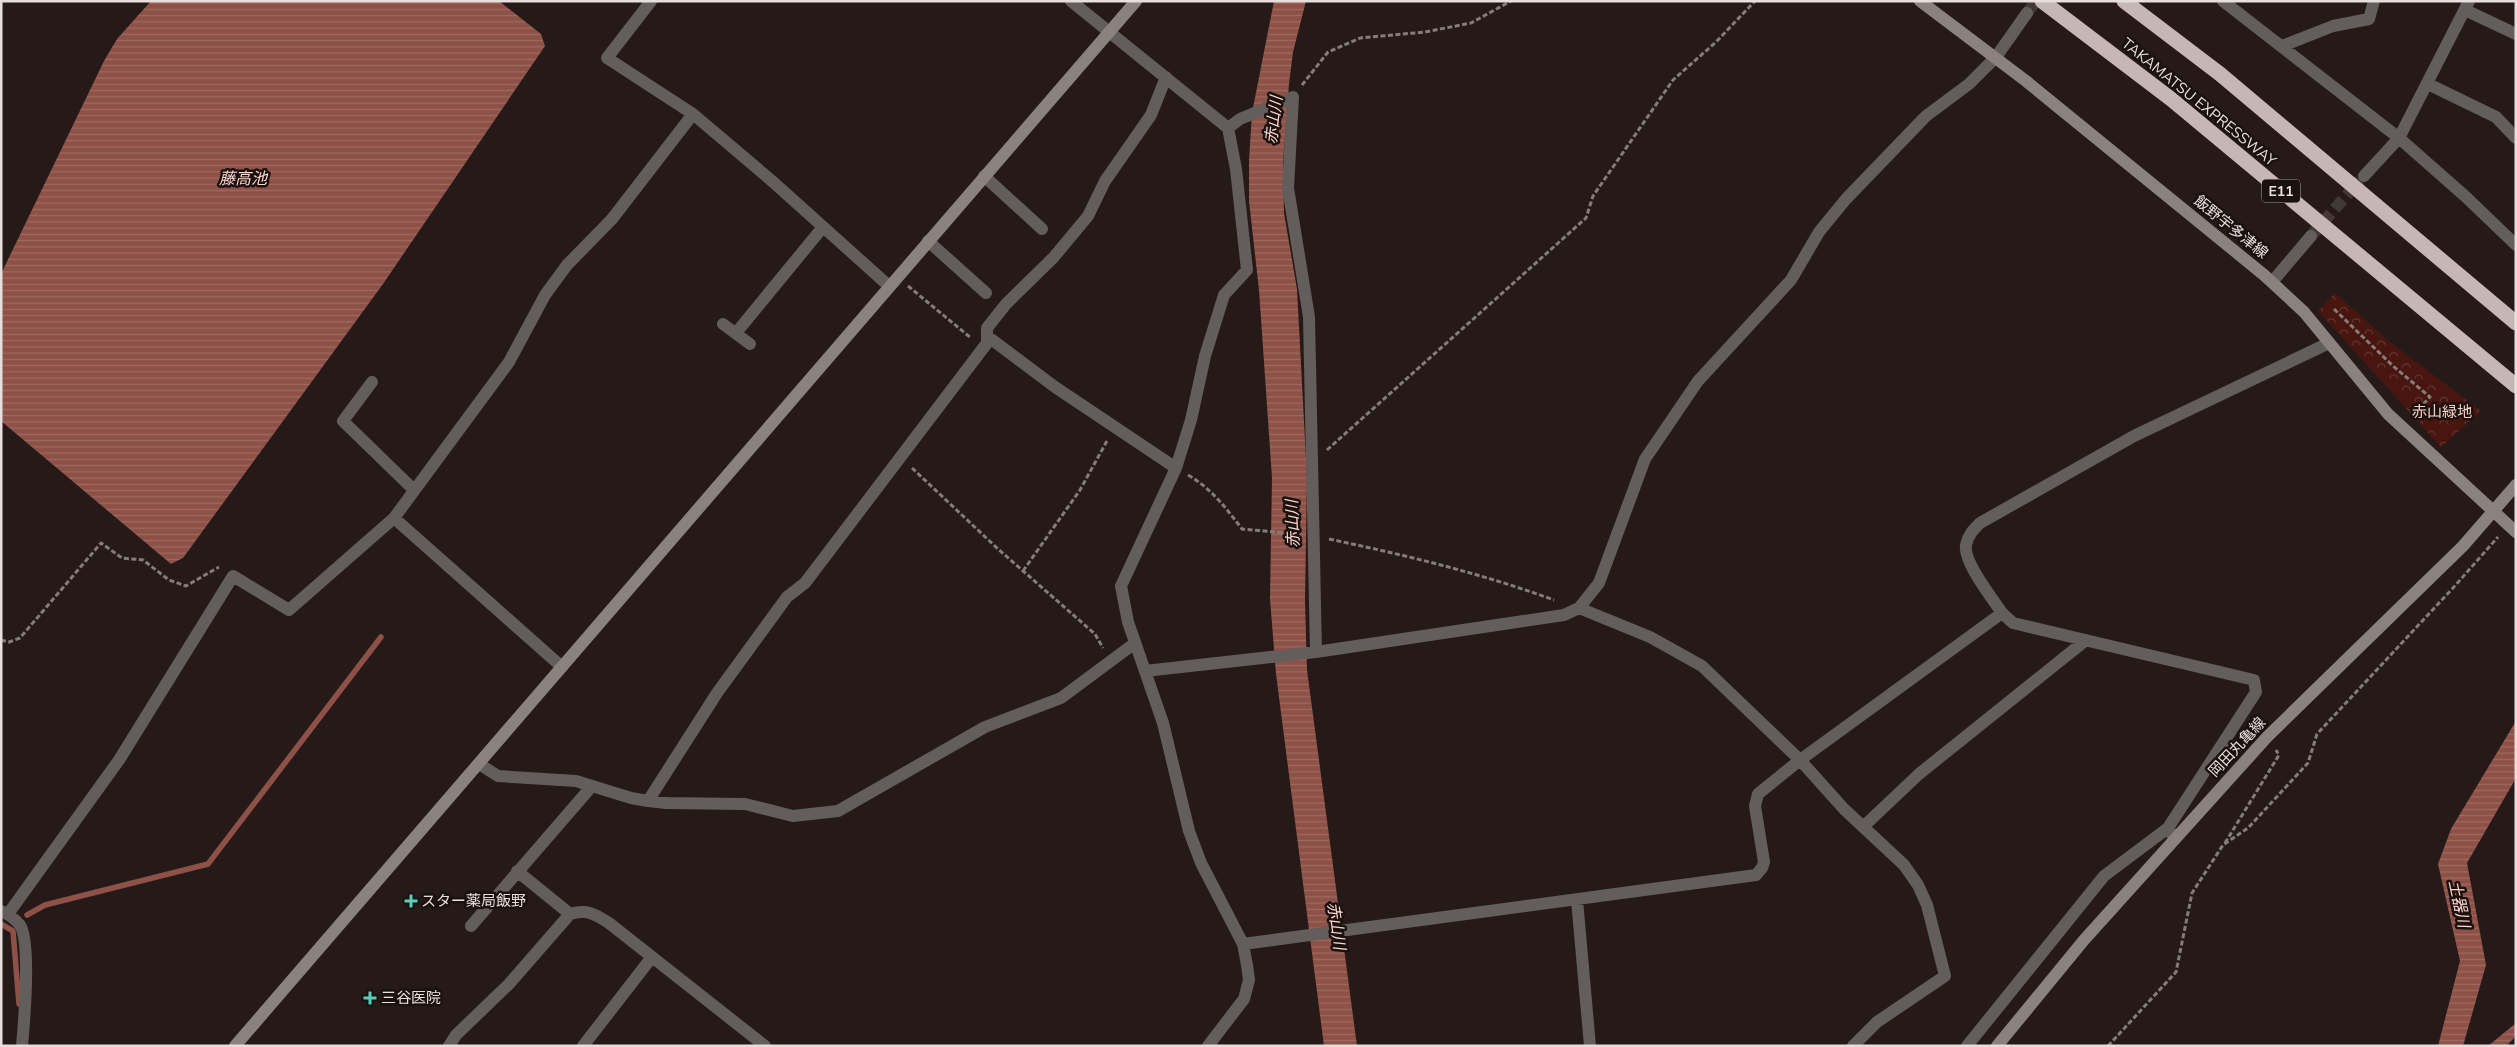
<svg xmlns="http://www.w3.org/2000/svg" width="2517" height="1047" font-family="'Nunito Sans','Noto Sans JP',sans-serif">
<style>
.forest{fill:url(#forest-crowns)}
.water{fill:url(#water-rules)}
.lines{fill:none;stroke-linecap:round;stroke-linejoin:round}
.stream{stroke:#8e5147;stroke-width:5.5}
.street-tunnel{stroke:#423836;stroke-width:12;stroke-dasharray:12 6;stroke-linecap:butt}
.path{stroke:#857c7a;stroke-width:3;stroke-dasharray:5 2.5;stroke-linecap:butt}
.street{stroke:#635d5c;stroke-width:12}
.secondary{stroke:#8b817f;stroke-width:12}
.highway{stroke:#c7b7b4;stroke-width:15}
.poi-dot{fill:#5bcebb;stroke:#1b110f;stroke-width:2}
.labels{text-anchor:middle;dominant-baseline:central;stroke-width:5;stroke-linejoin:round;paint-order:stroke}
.shield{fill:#1b110f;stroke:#aaa1a0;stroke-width:1}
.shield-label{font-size:14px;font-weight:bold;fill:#e7dfde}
.street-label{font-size:15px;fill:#e7dfde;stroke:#1b110f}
.park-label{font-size:15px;fill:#f8d1c9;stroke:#1b110f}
.poi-label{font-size:15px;fill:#e7dfde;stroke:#1b110f;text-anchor:start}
.water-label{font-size:16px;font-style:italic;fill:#fdd6cf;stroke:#1b110f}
</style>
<defs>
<pattern id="forest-crowns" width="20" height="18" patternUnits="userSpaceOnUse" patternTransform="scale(1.25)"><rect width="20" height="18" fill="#48160f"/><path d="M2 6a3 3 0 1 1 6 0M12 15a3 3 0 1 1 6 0" fill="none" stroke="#623732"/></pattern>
<pattern id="water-rules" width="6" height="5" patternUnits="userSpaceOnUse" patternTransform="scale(1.25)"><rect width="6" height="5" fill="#8e5147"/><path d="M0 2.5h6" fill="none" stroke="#9e6a61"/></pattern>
</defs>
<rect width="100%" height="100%" fill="#251a18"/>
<path class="forest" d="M2335,293L2390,342L2481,411L2441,447L2318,311Z"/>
<path class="water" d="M151,1H499L541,34L545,46L383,284L183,558L171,564L1,421V274L104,61L117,39Z
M1274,1H1306L1293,52L1289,84L1283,163L1284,213L1297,289L1307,478L1305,601L1307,670L1357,1046H1324L1276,674L1270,599L1272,478L1259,290L1249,201V160L1252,113Z
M2516,721V778L2467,863L2486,965L2463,1046H2438L2460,961L2438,864L2451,829Z
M2516,1023V1036L2506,1046H2488Z"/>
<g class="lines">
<path class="stream" d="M27,915L45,905L208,864L381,637
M1,924L13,931L19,1004"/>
<path class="street-tunnel" d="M2027,13L2036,1
M2311,236L2360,180"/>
<path class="path" d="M1302,85L1328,52L1360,38L1425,32L1471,23L1511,1
M908,286L971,338
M2334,309L2393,366L2430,397L2412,416
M1327,450L1586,218L1593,196L1673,80L1716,42L1755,1
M912,468L998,549L1095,634L1103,648
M1188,475C1211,488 1226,508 1242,529L1298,534
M1329,539C1405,555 1480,573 1554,600
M1023,571L1080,490L1108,439
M1,640L9,642L20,638L101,543L122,558L143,560L169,580L186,586L219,567
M2225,843L2279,755L2276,750
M2108,1046L2176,972L2192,893L2223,845L2248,828L2308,763L2317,734L2453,588L2498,537"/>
<path class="street" d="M651,1L607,58L693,114L772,181L889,286
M1071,1L1228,128L1236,169L1247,270L1224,295L1205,356L1191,420L1176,468L1121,586L1128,622L1163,723L1189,831L1201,863L1243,944L1247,965L1249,980L1244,999L1208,1046
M2223,1L2399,138L2466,197L2516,245
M2465,10L2516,34
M2282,46L2333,26L2369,19L2374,1
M2428,84L2496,117L2516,138
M1228,128L1240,119L1293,97L1288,188L1309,317L1316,652
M984,176L1042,229
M2364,176L2399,138L2469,1
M928,241L986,293
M2272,282L2311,236
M723,324L750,344
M736,333L823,227
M987,336L1055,387L1176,468
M372,382L343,421L414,490
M394,518L562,667
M1579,608L1650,637L1702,666L1800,760L1844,809L1904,865L1918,885L1927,905L1945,976L1877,1022L1853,1046
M2002,613L2013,623L2254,680L2256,692L2168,828L2175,839
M1145,671L1316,652L1564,615L1579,608L1599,583L1645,459L1698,381L1791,280L1819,232L1846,199L1926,116L1969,84L1996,57L2027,13
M479,764L498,776L576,781L631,798L648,801L666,803L745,804L793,816L838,811L985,727L1061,698L1135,643
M648,801L717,693L787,597L805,583L987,343V328L1006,304L1053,258L1088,216L1105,181L1151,115L1166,77
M1864,826L1919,774L2086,640
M517,871L570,914
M1577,900L1590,1046
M1,911C8,914 15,919 20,925C31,942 24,1024 22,1046
M8,914L119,760L233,576L289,610L394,518L509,362L545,295L567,265L612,219L693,114
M471,926L592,786
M1243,944L1756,875L1762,868L1764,862L1755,806L1758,794L1800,760L2002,613C1993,599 1963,562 1966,545C1968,535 1973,530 1980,523L2134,436L2329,343
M449,1046L456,1035L509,984L570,914C587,909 595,914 609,923L765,1046
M583,1046L652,957
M1967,1046L2104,876L2168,828"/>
<path class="secondary" d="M1920,1L2026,81L2264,275L2304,312L2388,414L2516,532
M235,1046L1136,1
M1997,1046L2084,940L2267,737L2463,546L2516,485"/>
<path class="highway" d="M2042,1L2171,99L2516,386
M2124,1L2220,74L2516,323"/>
</g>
<g class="poi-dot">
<path d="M408.5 893.5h5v5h5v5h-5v5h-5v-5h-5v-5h5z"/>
<path d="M367.5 990.5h5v5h5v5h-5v5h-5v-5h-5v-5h5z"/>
</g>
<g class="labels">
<rect class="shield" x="2262" y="179.5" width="38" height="23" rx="4"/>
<g class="shield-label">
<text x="2281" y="191">E11</text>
</g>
<g class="street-label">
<text transform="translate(2199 102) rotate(39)">TAKAMATSU EXPRESSWAY</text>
<text transform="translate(2231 227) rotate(39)">飯野宇多津線</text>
<text transform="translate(2237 747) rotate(-47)">岡田丸亀線</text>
</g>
<g class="park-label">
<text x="2442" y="412">赤山緑地</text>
</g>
<g class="poi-label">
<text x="421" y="901">スター薬局飯野</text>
<text x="381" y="998">三谷医院</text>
</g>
<g class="water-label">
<text transform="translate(1274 120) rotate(-83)">赤山川</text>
<text x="243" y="179">藤高池</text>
<text transform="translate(1293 524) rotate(-92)">赤山川</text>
<text transform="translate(2459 904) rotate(78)">土器川</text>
<text transform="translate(1336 926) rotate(82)">赤山川</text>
</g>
</g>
<rect width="2517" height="1047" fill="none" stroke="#e7dfde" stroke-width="5"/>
</svg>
